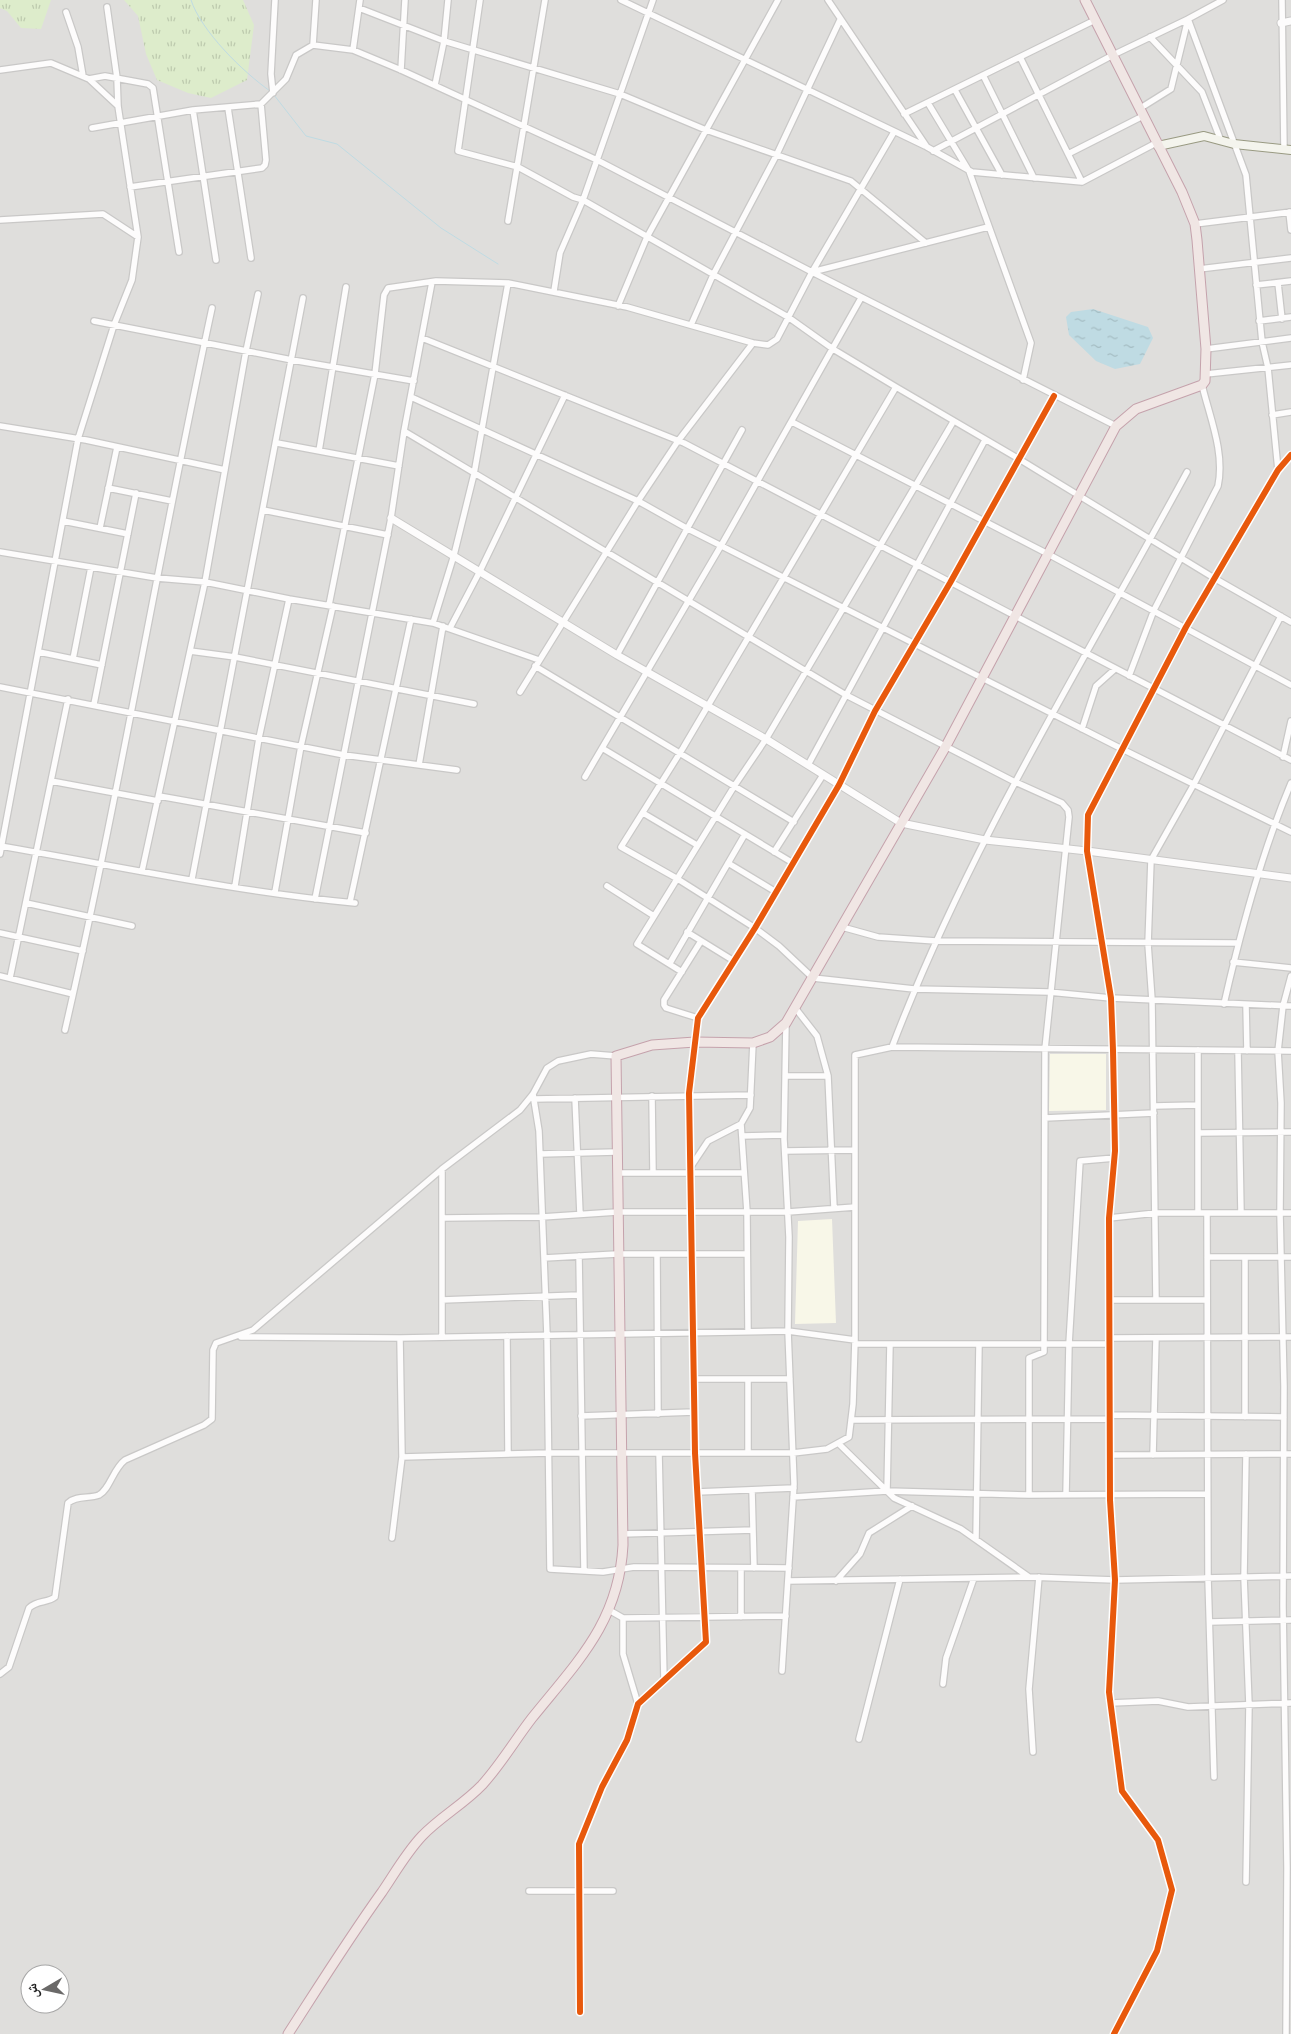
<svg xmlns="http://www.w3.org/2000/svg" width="1291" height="2034" font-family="Karla,'Noto Naskh Arabic',sans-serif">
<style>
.residential{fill:#dfdedc;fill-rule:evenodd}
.education{fill:#f8f7e8}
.grass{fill:url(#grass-tufts)}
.water{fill:url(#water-ripples)}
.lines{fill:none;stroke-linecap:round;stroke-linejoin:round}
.stream{stroke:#bfdbe3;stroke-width:1}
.minor-casing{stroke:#c9c8c7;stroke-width:8}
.tertiary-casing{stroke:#c9c8c7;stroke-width:9}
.secondary-casing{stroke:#999a82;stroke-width:10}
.trunk-casing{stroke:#c5a2ac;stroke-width:11}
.minor{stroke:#fdfcfc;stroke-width:5.5}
.tertiary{stroke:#fdfcfc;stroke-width:7}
.secondary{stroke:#f4f4ed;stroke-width:8}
.trunk{stroke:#f0e6e4;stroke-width:9}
.cycleway-casing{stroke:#fff;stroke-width:9}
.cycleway{stroke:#e8590c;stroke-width:6}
</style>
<defs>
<pattern id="grass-tufts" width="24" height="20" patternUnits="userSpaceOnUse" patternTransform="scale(1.25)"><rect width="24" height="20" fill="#ddeccb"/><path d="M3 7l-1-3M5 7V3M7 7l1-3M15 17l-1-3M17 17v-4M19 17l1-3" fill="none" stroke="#bdcaae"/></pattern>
<pattern id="water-ripples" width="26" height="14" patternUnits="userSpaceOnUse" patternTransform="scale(1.25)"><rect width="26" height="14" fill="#bfdbe3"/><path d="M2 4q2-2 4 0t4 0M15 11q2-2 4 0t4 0" fill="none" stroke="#a4bcc2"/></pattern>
</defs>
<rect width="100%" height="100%" fill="#f0eeeb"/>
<path class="residential" d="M0,0H1291V2034H0ZM30,1974H60V2004H30Z"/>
<path class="education" d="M1050,1054H1106V1110L1049,1111Z
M832,1219L836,1323L795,1324L798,1221Z"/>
<path class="grass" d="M0,0H51L41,29L21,28L7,11L0,8Z
M124,0H243L254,25L247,80L211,98L188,93L157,80L146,54L138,16Z"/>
<path class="water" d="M1093,309L1148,327L1153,338L1140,364L1115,369L1096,361L1069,335L1066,317L1071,312Z"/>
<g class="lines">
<path class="stream" d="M191,0C201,31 243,72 270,91
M274,95L306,136L337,144L441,228L498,264"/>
<defs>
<path id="minor" d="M480,0L458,151L518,167L573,197L583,200L788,317L833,349L896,387L1019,459L1214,578L1291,622
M621,0L925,146
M828,0L927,147L972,172L1082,182L1156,143
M1282,0L1284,150
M107,7L117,78L118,106L138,237
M359,8L444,41L620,94L706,130L851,181L926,243
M66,12L78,47L83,76
M1150,37L1202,92L1221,141
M313,45L353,50L401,70L597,160L812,272L1116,426
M353,50L360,0
M1020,57L1082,182
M0,70L51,63L89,79L105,76L148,84L153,88L179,252
M401,70L405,0
M983,75L1034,178
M89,79L118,106
M435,85L444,41L448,0
M955,90L1002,175
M273,93L271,74L275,0
M928,103L969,171L1031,343L1023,380
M228,108L251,258
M1139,109L1171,89L1188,19L1223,0
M193,110L216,260
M904,114L1095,20
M92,128L193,110L261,104L286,79L296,55L313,45L316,0
M933,151L1113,55L1188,19L1246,175L1262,342L1268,368L1278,470
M1068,154L1143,116
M130,187L262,168L265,165L266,160L261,104
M1289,212L1291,230
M0,220L103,214L138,237L132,280L114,325L78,439L0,854
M508,221L545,0
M1195,224L1291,212
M1199,269L1291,258
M812,272L894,132
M1278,283L1282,319
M1256,285L1291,281
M554,291L560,253L583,200L653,0
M618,306L647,237L778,0
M94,321L292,360L414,381
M1259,321L1291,317
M691,325L713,275L776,156L840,20
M422,338L684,443L1291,760
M1206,349L1291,338
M1206,374L1291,365
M896,387L683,748L621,847L676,878L755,928L779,946L813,978L914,989L1049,992L1111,998L1291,1006
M411,397L638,501L688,529L1122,749L1291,832
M1272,415L1291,412
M792,422L1048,554L1291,685
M0,426L86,440L225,470
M404,431L846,695L1013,781L1062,803L1068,810L1069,817L1045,1049L1044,1352L1029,1358V1495
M277,443L399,466
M319,451L346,287
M108,488L172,501
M263,510L388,535
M63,521L128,534
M100,528L117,447
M0,552L157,578L205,582L289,599L433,623L539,660
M329,605L375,374L384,295L388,288L436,281L508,283L627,307L753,343L768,345L777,339L812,272L988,227
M433,623L454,555L474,474L508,283
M450,628L480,571L565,395
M190,651L235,657L474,704
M39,652L102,665
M617,655L742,430
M73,659L91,567
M535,666L794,822
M1129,676L1154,610L1218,486C1225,453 1210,418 1202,385
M0,687L344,755L457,770
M520,692L638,501L678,441L753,343
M94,704L136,493
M1082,729L1096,686L1115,669
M602,748L793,863
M1283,757L1291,721
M419,765L443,626
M808,765L985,440
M585,777L722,544L861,298
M51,781L158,801
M159,796L366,833
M643,813L697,845
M0,846C118,866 236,892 355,903
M774,852L823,775
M728,863L776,892
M142,871L205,582L246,351L258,294
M192,879L303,298
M235,886L259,738L289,599
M607,886L654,916
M275,892L301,746L333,606
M315,899L391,518L404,431L432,282
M350,902L411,619
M26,903L132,926
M842,927L878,937L936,941L1238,943
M687,932L734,961
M0,933L83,951
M1233,962L1291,968
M670,963L745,834
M682,972L637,944L735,785L766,739L953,422
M0,976L73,994
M10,978L68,699
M1224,1004C1241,929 1261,854 1291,783
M1246,1005L1247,1051
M796,1009L817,1036L828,1076L834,1208
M698,1018L666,1008L664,1005V1000L701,941
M65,1030C120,790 160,548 212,308
M892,1047C969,845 1084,662 1187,472
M1198,1050V1213
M1238,1051L1241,1213
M785,1076H828
M533,1094L539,1131L547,1335L550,1569L603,1572L634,1567L789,1568
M652,1096L653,1173
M575,1098L580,1214
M534,1099L751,1095
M1154,1106L1198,1105
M1045,1118L1154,1113
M741,1124L747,1212L748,1331
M1198,1133L1291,1132
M742,1136L784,1135
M785,1151L854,1150
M540,1154L616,1152
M690,1168L708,1141L741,1124L750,1108L753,1043
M442,1169V1337
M617,1173H744
M1207,1213L1208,1578L1214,1777
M442,1218L542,1217L617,1212H788L855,1207
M1109,1218L1156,1213H1291
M657,1254L658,1414
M579,1256L584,1571
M1207,1257H1291
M544,1258L617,1254H747
M442,1300L579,1295
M1109,1300H1207
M1156,1300L1152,1000L1148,944L1151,860L1194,784L1281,616
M507,1336L508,1454
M241,1337L400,1338L788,1331L855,1340
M1109,1338L1291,1337
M855,1344H1109
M694,1379H790
M748,1379V1453
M1110,1415L1284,1417
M581,1416L694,1412
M1245,1417V1257
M851,1420L1110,1419
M838,1443L894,1498L961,1529L1029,1577L1115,1580L1291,1576
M659,1453L664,1680
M1110,1455L1291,1454
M1153,1455L1156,1338
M402,1457L549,1453H793L827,1449L849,1437L853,1404L855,1340V1055L892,1047L1291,1051
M752,1490L754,1568
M887,1491L890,1344
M697,1492L794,1488
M1066,1495L1069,1344L1080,1161L1115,1158
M793,1497L887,1491L1029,1495L1207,1494
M622,1534L753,1530
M392,1538L402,1457L400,1338
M976,1539L979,1344
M741,1568V1617
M788,1581L1029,1577
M836,1581L860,1554L869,1533L912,1506
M609,1610L623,1618V1654L638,1704
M623,1618L786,1616
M1210,1622L1291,1620
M782,1671L794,1484L788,1331L789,1237L784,1139L786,1023
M0,1674L9,1667L29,1608C37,1600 48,1603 55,1597L68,1503C77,1495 89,1499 99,1495C110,1489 113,1469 125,1460L204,1425L212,1419L213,1350L216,1343L253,1330L442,1169L520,1110L533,1094L547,1068L558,1061L591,1054L616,1056
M943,1684L946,1658L974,1578
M1111,1703L1158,1701L1188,1707L1291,1703
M859,1739L900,1579
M1033,1752L1029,1689L1039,1577
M1246,1882L1249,1705L1244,1577L1246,1454
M529,1891H613
M580,2012L579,1844L602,1787L627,1740L638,1704L706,1642L695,1453L689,1093L698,1018L755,928L839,785L875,711L950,583L1054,396
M1114,2034L1157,1951L1172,1890L1158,1840L1122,1791L1109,1692L1115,1580L1110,1500L1109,1218L1115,1151L1113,1050L1111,998L1087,851L1088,815L1186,627L1278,470L1291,455
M1286,2034L1287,1868L1283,1606L1284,1386L1280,1213L1281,1103L1278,1051L1283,1006L1291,976"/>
<path id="tertiary" d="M1281,23L1291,21
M391,518L617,655L766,739L901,823L985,840L1087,851L1291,878"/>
<path id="secondary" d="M1158,146L1204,136L1234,144L1291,150"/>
<path id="trunk" d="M288,2034C319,1986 349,1938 382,1892C395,1873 406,1853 422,1836C440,1817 464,1804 482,1785C501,1764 515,1740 532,1718C577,1662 619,1622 623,1545L616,1056L652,1045L695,1042L753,1043L770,1037L786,1023L946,746L1116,426L1136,409L1202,385L1205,381L1206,349L1197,240L1195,224L1182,192L1085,0"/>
</defs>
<use href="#minor" class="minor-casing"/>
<use href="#tertiary" class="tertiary-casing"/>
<use href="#secondary" class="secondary-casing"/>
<use href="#trunk" class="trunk-casing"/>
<use href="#minor" class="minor"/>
<use href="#tertiary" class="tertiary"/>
<use href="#secondary" class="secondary"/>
<use href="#trunk" class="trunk"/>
<defs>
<path id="cycleway" d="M580,2012L579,1844L602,1787L627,1740L638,1704L706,1642L695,1453L689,1093L698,1018L755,928L839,785L875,711L950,583L1054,396
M1114,2034L1157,1951L1172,1890L1158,1840L1122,1791L1109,1692L1115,1580L1110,1500L1109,1218L1115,1151L1113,1050L1111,998L1087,851L1088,815L1186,627L1278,470L1291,455"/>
</defs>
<use href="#cycleway" class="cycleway-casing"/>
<use href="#cycleway" class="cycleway"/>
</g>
<g transform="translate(45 1989) rotate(261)"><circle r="24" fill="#ffffff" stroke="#a7a7a7"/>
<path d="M0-4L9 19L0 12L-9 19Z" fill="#6a6968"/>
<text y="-8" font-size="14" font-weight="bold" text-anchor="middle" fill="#222222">ش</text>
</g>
</svg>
